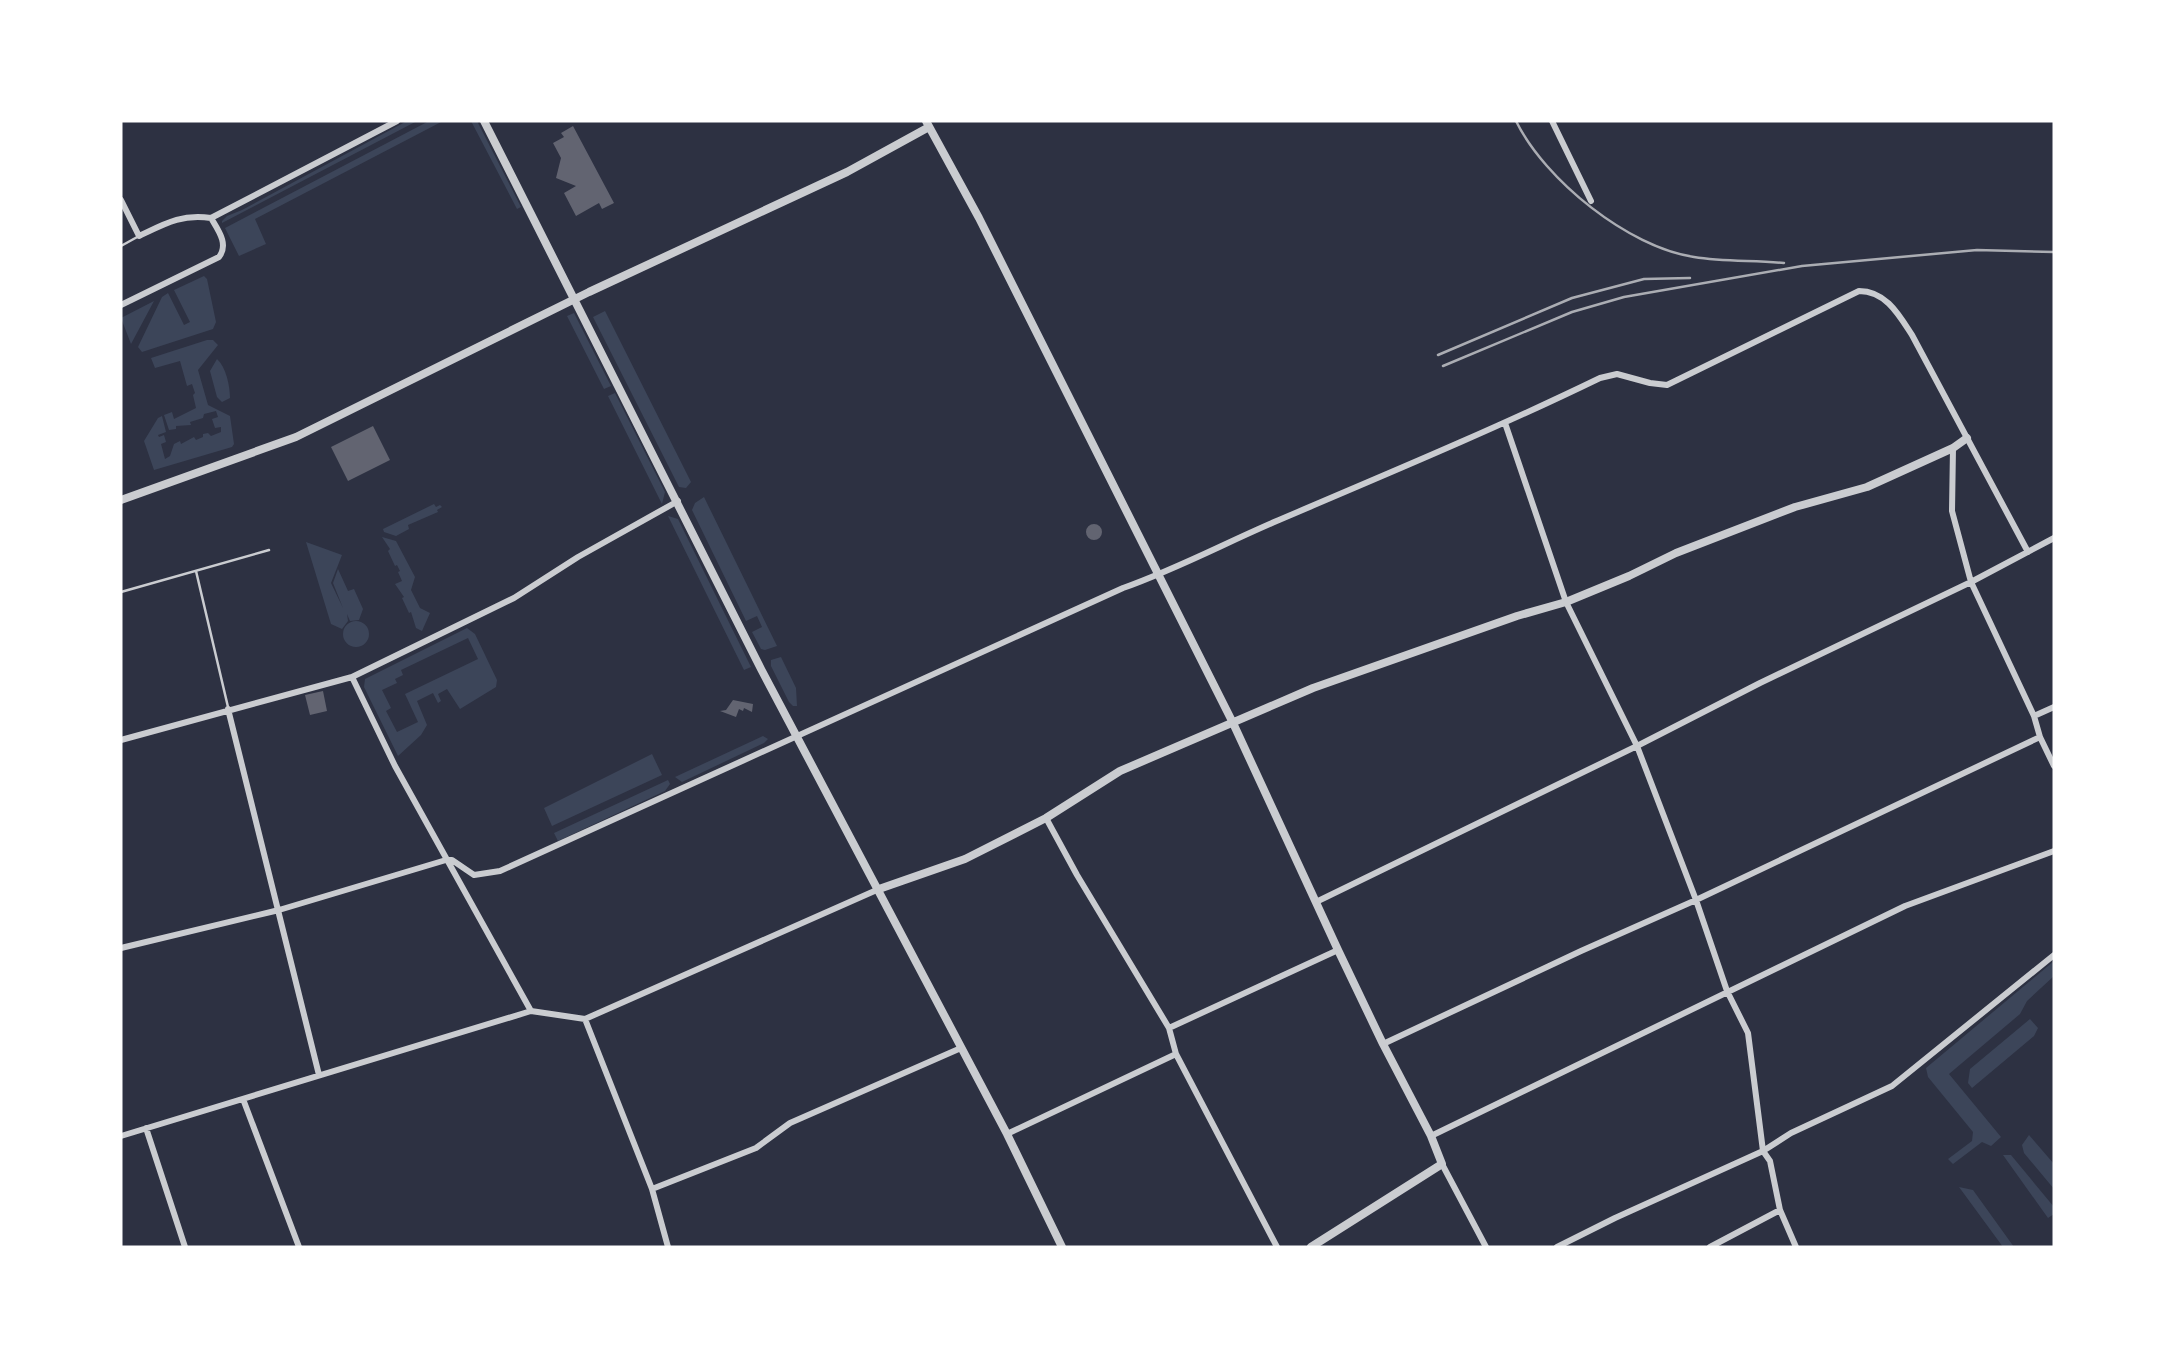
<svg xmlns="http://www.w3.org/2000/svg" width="2175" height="1368" font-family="'Alegreya Sans',sans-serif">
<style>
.green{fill:#3c4559;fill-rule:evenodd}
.building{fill:#626471}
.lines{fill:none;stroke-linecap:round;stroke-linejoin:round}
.service{stroke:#caccd0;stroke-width:2.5}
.minor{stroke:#caccd0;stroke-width:6}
.tertiary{stroke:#caccd0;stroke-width:8}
.rail{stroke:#abadb3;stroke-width:2.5}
</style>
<rect width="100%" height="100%" fill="#2d3142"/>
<path class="green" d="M407,121H417L222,223V221L227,216L242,210Z
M429,121H443L255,219L266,244L239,256L225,228Z
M471,121H477L521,207L517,209Z
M204,276L207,279L216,322L213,329L142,352L138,347L162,297L168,293L184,325L190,322L174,290Z
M154,301L131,344L121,318Z
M605,311L691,482L686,488L679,487L593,317Z
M574,313L611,386L604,389L567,316Z
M207,340H213L218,345L198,370L208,405L230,416L234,444L232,447L154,470L144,441L158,418L162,416L166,432L158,435L159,437L164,435L166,442L161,444L165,459L170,456L174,444L180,441L181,444L194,437L196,440L203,437V434L208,433L211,436L221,432V427L215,428L212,419L218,417L216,411L204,414L203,418L190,422L191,425L176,426V429L169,430L164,415L172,412L174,419L196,408L193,395L195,393L192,384L187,386L180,361L155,368L151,358Z
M217,359C226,367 230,386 230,398L222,402L217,397L210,371Z
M615,393L665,492L662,504L608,396Z
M704,497L777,646L765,650L761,649L752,632L762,627L757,616L746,621L692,510L695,503Z
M434,504L436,507L440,505L442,507L437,510L438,512L408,525L409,529L396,536L384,532L383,529Z
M668,516L678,519L751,667L744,670Z
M382,537L396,541L415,577L411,590L420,608L430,613L422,631L416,628L411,612L409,613L402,598L404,597L395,584L402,581L398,572L400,571L397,565L395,566L388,551L390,549Z
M306,542L342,555L331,583L343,608L333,583L338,569L348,591L354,589L363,609L359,620L350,621L347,614L348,621L342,629L331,624Z
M343 634a13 13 0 1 1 26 0a13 13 0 1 1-26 0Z
M467,628L475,634L497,680L496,687L460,709L447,689L438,694L441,701L438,703L433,693L417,701L427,725L421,735L398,756L364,687L365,679ZM468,638L478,659L405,694L418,722L397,732L386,711L391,708L382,690L397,683L395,679L403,675L401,670Z
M781,657L796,688L797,706H793L789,702L771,666V660Z
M763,736L768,739L764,743L682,782L675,777Z
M652,754L662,775L552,826L544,808Z
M668,780L670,784L665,791L558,841L554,833Z
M2054,961V976L2027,1001L2020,1014L1949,1074L2001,1137L1991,1146L1982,1142L1953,1164L1948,1159L1972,1141L1973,1132L1928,1077L1926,1068Z
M2030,1019L2038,1028L2034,1036L1972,1088L1968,1083L1970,1069Z
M2029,1135L2054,1164V1189L2024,1153L2022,1145Z
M2003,1155H2011L2054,1207V1214L2048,1218Z
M1959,1187L1973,1190L2014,1247H2003Z"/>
<path class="building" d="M573,126L614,203L602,209L599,203L576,216L564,193L576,186L556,178L561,158L553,143L564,137L561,133Z
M373,426L390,460L348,481L331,447Z
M1086 532a8 8 0 1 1 16 0a8 8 0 1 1-16 0Z
M323,691L327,711L310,715L305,695Z
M733,700L753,704L752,712L744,708L743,711L739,709L736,717L720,711L726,710Z"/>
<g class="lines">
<path class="service" d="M121,246L139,236
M196,571L228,707
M121,592L269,550"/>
<path class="minor" d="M1552,121L1591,201
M121,200L139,236C166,223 181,214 211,218L397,121
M121,305L219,257C229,244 218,230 211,218
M1505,423L1566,602L1637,746L1696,900L1727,991L1748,1033L1763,1151L1770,1161L1780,1210L1796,1247
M1953,448L1952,511L1971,582L2034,716L2040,737L2054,766
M352,677L395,766L531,1011
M228,709L319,1075
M2034,716L2054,707
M121,740L352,677L514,598L578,557L678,501
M1046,818L1077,875L1169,1028L1176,1054L1277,1247
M1316,902L1637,746L1760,683L1971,582L2054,538
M121,948L279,910L446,860H452L474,875L500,871L1123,588C1177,569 1227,542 1279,520C1387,474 1495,429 1600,378L1617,374L1650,383L1667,385L1859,291C1886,291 1899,315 1912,335L2028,552
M585,1019L652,1189L668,1247
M1169,1028L1338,950
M1383,1044L1581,951L1696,900L2040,737
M243,1099L299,1247
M146,1128L185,1247
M1007,1134L1176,1054
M121,1136L531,1011L585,1019L879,889
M1431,1136L1905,906L2054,851
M1442,1164L1486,1247
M652,1189L756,1148L790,1123L961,1048
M1557,1247L1615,1218L1763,1151L1791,1133L1892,1086L2054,955
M1710,1247L1780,1210"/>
<path class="tertiary" d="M484,121L761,669L1007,1134L1062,1247
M926,121L979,218L1233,723L1338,950L1383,1044L1431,1136L1442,1164L1311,1247
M121,500L296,437L589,292L847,172L929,127
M879,889L965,859L1046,818L1120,771L1313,688L1517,616L1566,602L1629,576L1676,553L1795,507L1867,487L1953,448L1967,438"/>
<path class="rail" d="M1516,121C1545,180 1628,247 1694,257C1724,262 1754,260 1784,263
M1438,355L1572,298L1644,279L1690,278
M1443,366L1572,312L1624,297L1802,266L1977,250L2054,252"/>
</g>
<rect width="2175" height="1368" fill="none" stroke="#ffffff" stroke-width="245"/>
</svg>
